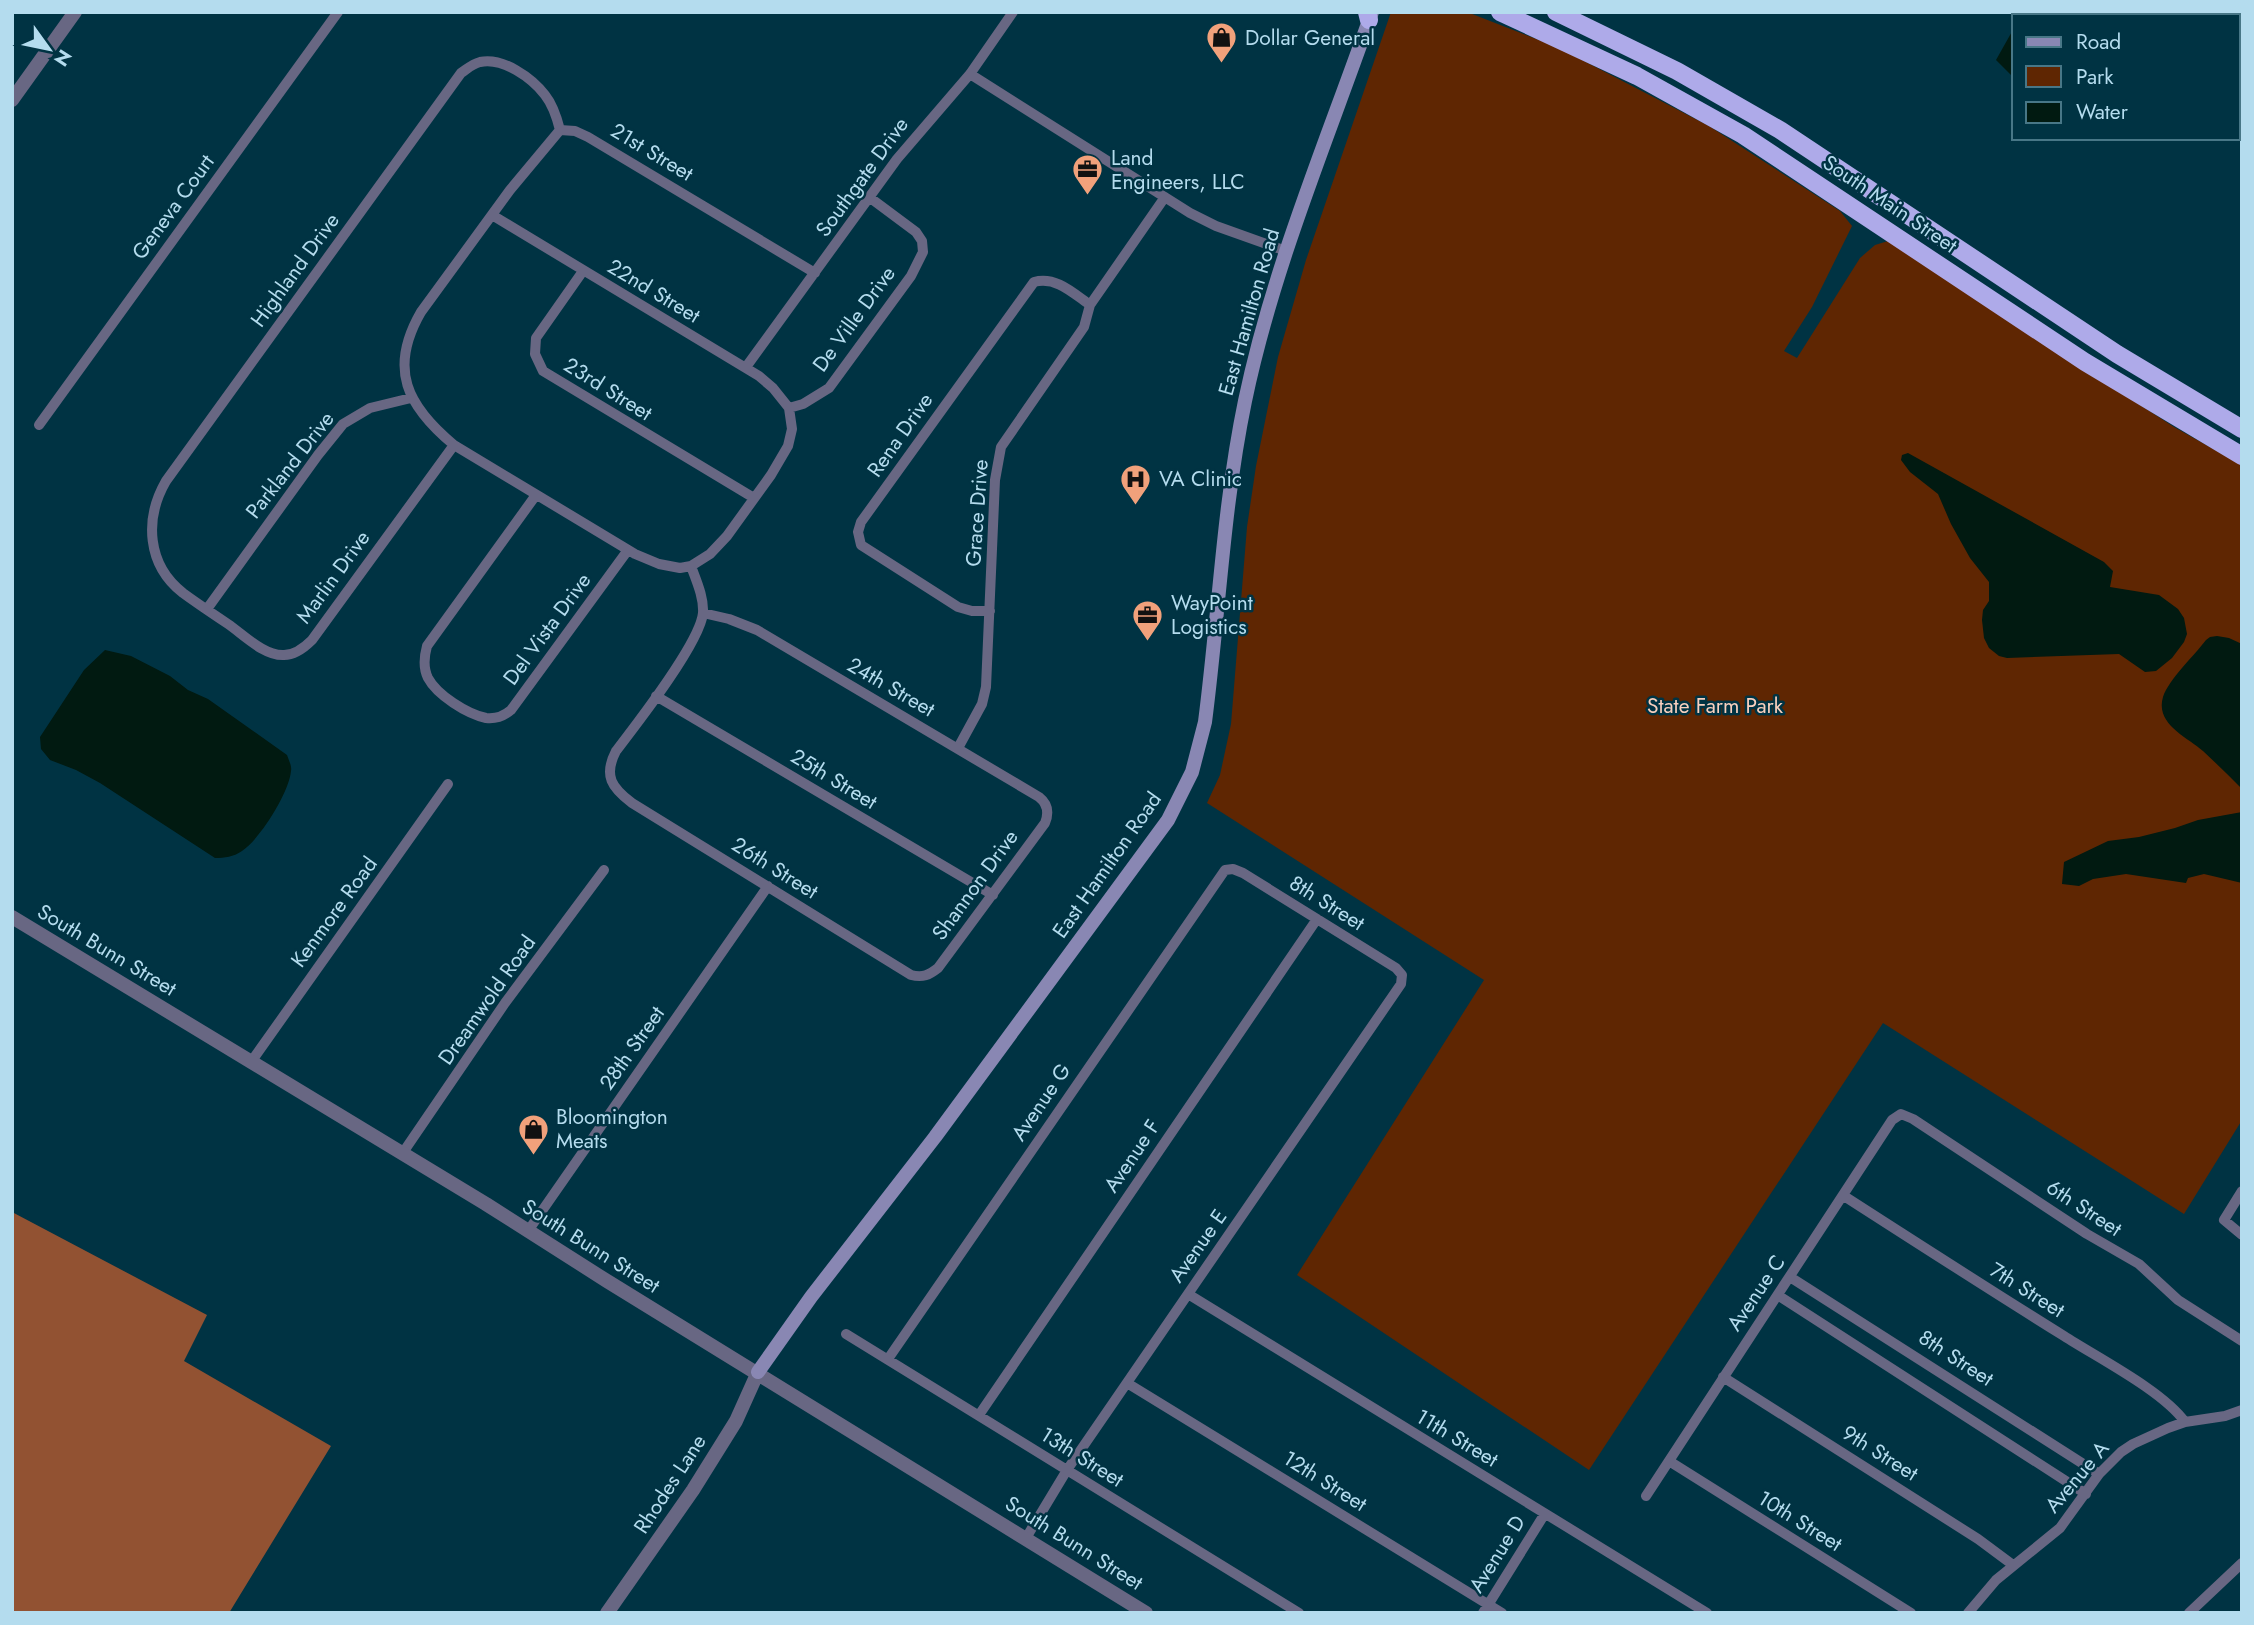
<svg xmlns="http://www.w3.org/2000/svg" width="2254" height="1625" font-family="Jost,sans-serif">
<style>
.green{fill:#5f2602}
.forest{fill:#925232}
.water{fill:#011a11}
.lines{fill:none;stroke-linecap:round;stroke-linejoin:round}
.minor{stroke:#686783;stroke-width:10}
.tertiary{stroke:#686783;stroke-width:14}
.secondary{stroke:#8987b3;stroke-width:14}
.trunk{stroke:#aeaae9;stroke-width:18}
.labels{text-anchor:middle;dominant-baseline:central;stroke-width:5;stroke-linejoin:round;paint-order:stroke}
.poi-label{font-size:21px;fill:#b4dcee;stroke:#003343;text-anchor:start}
.street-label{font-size:21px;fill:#b4dcee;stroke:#003343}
.park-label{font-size:21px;fill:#f8d0be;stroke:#003343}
</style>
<rect width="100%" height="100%" fill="#003343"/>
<path class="green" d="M1391,12H1467L1557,47L1709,126L1840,211L1852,226L1812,307L1784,351L1797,358L1860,258L1875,245L1888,241L2174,427L2242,465V1120L2184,1214L1883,1023L1589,1470L1297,1275L1484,980L1207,803L1220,775L1231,724L1247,527L1256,466L1278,357L1306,260Z"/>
<path class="forest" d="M12,1212L207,1315L184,1361L331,1446L229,1613H12Z"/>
<path class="water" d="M2024,12H2108L2106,16H2022Z
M2014,28V78L1996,60Z
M1908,453L2104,562L2113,571L2110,587L2159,595L2178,609L2184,618L2187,634L2184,642L2172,658L2156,671L2145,672L2119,654L2007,658L1999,656L1989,648L1984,638L1982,620L1983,610L1989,601V582L1970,558L1951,524L1938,494L1910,472L1901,460L1902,455Z
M2217,636L2229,638L2242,644V789C2229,776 2216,763 2203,751C2187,737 2155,724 2163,697C2169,679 2194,656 2206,640L2210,637Z
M105,650L131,656L170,676L188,690L208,699L287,755C289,761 292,766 291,771C289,793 260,839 242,851C233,857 225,858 215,858L100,783L76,770L50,760L41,749L40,737L84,670Z
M2242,812V883L2204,874L2188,878L2186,883L2126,874L2093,879L2079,886L2062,884L2064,862L2108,841L2139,837L2175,828L2198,820Z"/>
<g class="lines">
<path class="minor" d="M2238,29L2242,24
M970,74L1190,213L1216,226L1286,251
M2238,106L2242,111
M560,130L575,131L588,137L815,273
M492,215L759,376L773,388L789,408L792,429L788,446L771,475L727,536L710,554L691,566L680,568L659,564L635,554L454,445C407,406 388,369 421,312L510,190L560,130
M583,271L536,338L535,354L543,371L754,498
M746,367L897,159L970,74L1013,12
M789,408L803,404L829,388L911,276L923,252L922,241L916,232L869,197
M39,425L338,12
M454,445L312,640C305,647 295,655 284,655C264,656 244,635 228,624C213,614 198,604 183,593C147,565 144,519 166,481L461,73C467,69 472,64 480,62C503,57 532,78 545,95C553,105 557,118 560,130
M536,495L427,646C424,657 423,668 428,678C437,695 467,714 486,718C495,719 504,716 511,710L628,550
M691,566C696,580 704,597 703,613C700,643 636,725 616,751C603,776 612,788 632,803L911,975C923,978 929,975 938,968L1045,823C1049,813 1048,804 1039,797L757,630L729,619L703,613
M207,609L318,455L343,424L370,408L411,398
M990,611H972L958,607L861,545L858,532L861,522L1034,282C1056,276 1073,293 1090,305
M656,696L993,895
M958,748L982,704L986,687L995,480L1001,447L1084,327L1090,305L1165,197
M251,1062L448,784
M402,1154L505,1003L604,870
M2242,1191L2224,1220L2242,1235
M1844,1196C1917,1243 1990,1290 2064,1336C2098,1358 2163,1391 2185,1422
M528,1231L768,886
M1790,1277L2099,1474
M1188,1294L1707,1613
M1779,1296L2086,1494
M846,1334L1299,1613
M888,1359L1225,870L1233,869L1243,873L1396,968L1402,975L1401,984L1067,1470L1026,1538
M1723,1377L1978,1539L2013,1565
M1127,1383L1502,1613
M979,1415L1317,919
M1669,1461L1911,1613
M1646,1496L1892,1120L1901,1114L1913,1119L2087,1234L2139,1264L2178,1300L2242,1341
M1483,1613L1544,1515
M1968,1613L1996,1580L2060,1528L2099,1474L2121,1452L2133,1444L2168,1428L2185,1422L2225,1416L2242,1410
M2189,1613L2242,1563"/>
<path class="tertiary" d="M12,100L75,12
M12,917L486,1204L607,1281L1146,1613
M607,1613L693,1490L736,1421L758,1372"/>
<path class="secondary" d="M758,1372L811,1297L935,1137L1168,820L1192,772L1205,722C1219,614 1223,507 1245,401C1273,267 1327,141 1372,12"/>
<path class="trunk" d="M1367,12L1369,20
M1500,12L1637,76L1743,135L2085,362L2242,456
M1556,12L1677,71L1780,130L2117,354L2242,429"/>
</g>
<defs>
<symbol id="shop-pin" viewBox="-11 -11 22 30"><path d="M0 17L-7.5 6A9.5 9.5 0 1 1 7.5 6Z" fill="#f1a17b" stroke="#003343"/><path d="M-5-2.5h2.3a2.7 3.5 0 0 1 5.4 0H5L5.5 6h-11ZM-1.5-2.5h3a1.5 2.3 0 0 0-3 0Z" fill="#111"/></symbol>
<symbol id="office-pin" viewBox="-11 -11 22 30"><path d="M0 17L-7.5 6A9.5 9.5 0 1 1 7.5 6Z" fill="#f1a17b" stroke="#003343"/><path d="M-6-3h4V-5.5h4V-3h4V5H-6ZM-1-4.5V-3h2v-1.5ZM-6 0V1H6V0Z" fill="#111"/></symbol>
<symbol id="hospital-pin" viewBox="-11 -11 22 30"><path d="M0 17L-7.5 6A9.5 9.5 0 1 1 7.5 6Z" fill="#f1a17b" stroke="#003343"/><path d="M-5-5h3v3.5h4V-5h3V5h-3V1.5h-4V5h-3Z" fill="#111"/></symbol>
</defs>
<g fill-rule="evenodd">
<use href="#shop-pin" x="1204" y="20" width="35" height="47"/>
<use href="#office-pin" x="1070" y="152" width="35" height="47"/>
<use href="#hospital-pin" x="1118" y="462" width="35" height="47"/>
<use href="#office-pin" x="1130" y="598" width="35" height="47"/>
<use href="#shop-pin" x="516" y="1112" width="35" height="47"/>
</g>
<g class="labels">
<g class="poi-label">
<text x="1245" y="38">Dollar General</text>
<text x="1111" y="158">Land<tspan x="1111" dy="24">Engineers, LLC</tspan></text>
<text x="1159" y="479">VA Clinic</text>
<text x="1171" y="603">WayPoint<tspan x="1171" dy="24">Logistics</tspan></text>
<text x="556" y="1117">Bloomington<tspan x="556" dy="24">Meats</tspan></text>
</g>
<g class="street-label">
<text transform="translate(652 152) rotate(31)">21st Street</text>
<text transform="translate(862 177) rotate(-54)">Southgate Drive</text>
<text transform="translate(1890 204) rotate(34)">South Main Street</text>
<text transform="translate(173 207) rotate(-54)">Geneva Court</text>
<text transform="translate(295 270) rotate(-54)">Highland Drive</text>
<text transform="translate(654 291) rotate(31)">22nd Street</text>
<text transform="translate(1249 312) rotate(-74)">East Hamilton Road</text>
<text transform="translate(854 319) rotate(-54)">De Ville Drive</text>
<text transform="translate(608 389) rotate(32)">23rd Street</text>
<text transform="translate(900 435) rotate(-55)">Rena Drive</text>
<text transform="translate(290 465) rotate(-52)">Parkland Drive</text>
<text transform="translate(977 513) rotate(-86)">Grace Drive</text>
<text transform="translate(333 577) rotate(-54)">Marlin Drive</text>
<text transform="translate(547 629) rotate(-54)">Del Vista Drive</text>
<text transform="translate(891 687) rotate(30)">24th Street</text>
<text transform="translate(834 779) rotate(31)">25th Street</text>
<text transform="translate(1107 865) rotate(-55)">East Hamilton Road</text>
<text transform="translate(775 868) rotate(32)">26th Street</text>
<text transform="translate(975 885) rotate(-54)">Shannon Drive</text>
<text transform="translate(1327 903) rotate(32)">8th Street</text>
<text transform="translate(334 912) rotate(-54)">Kenmore Road</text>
<text transform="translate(107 950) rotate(31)">South Bunn Street</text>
<text transform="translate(487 1000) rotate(-55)">Dreamwold Road</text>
<text transform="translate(632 1048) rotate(-55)">28th Street</text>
<text transform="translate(1041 1102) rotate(-56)">Avenue G</text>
<text transform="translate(1132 1156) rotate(-56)">Avenue F</text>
<text transform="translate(2084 1208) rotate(33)">6th Street</text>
<text transform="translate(591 1246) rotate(32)">South Bunn Street</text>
<text transform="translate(1198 1246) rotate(-55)">Avenue E</text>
<text transform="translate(2027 1290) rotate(32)">7th Street</text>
<text transform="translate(1756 1293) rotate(-56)">Avenue C</text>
<text transform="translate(1956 1358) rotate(33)">8th Street</text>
<text transform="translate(1457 1438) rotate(31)">11th Street</text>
<text transform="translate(1880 1453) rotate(32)">9th Street</text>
<text transform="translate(1082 1457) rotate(32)">13th Street</text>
<text transform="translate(2077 1477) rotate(-50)">Avenue A</text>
<text transform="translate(1325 1481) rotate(32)">12th Street</text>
<text transform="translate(670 1484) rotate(-57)">Rhodes Lane</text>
<text transform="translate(1800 1521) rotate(32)">10th Street</text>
<text transform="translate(1074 1543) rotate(32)">South Bunn Street</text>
<text transform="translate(1497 1554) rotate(-58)">Avenue D</text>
</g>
<g class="park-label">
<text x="1715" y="706">State Farm Park</text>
</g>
</g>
<rect width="2254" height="1625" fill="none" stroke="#b4dcee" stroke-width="28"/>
<rect x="2012" y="14" width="228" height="126" fill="#003343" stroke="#487787" stroke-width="2"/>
<rect x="2026" y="37" width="35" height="10" fill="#8987b3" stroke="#487787" stroke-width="2"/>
<text x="2076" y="49" font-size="21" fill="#b4dcee">Road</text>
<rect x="2026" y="66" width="35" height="21" fill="#5f2602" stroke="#487787" stroke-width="2"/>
<text x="2076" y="84" font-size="21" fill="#b4dcee">Park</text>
<rect x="2026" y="102" width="35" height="21" fill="#011a11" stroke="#487787" stroke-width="2"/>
<text x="2076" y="119" font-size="21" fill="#b4dcee">Water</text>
<g transform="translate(49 49) rotate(123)" stroke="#003343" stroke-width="5" paint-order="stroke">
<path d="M0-5L12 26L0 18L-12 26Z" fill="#b4dcee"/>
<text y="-10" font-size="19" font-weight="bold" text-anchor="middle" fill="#b4dcee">N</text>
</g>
</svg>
